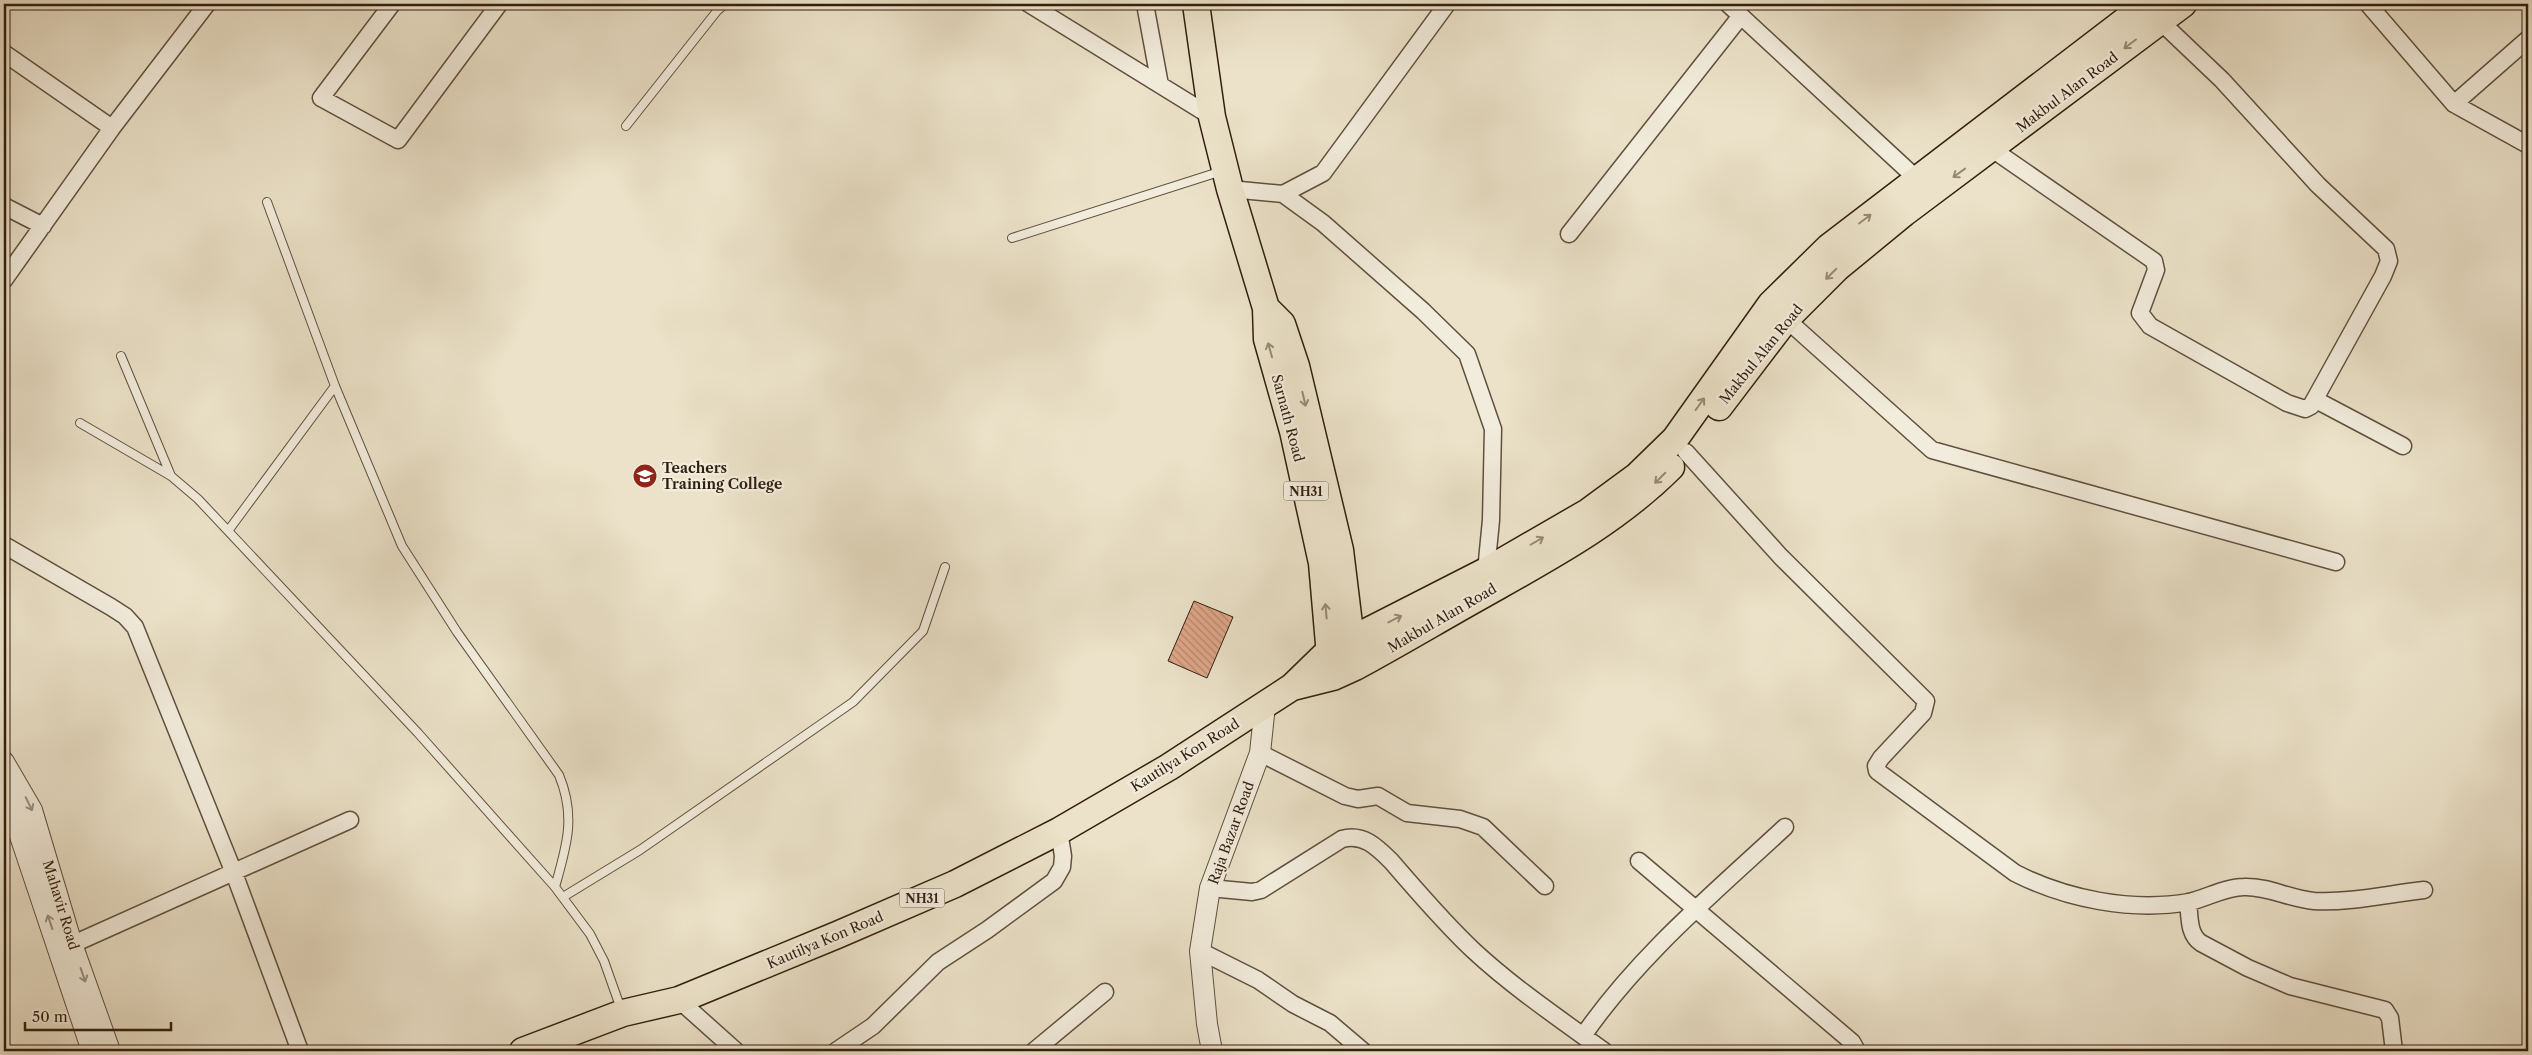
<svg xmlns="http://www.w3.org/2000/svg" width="2532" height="1055" font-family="'Libre Caslon Text',serif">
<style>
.building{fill:url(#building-back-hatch);stroke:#321f0f}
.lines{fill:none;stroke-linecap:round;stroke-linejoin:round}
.service-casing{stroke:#60503e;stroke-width:10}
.minor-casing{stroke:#60503e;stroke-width:19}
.tertiary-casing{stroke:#60503e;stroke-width:22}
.trunk-casing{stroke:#321f0f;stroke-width:29}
.service{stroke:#f2ecdc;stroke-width:8}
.minor{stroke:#f2ecdc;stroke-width:16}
.tertiary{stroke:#f2ecdc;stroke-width:20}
.trunk{stroke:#ebe2c9;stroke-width:26}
.oneway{stroke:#988a75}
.oneway2{stroke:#9c9080}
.labels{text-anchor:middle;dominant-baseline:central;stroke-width:4.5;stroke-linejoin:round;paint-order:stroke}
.shield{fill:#f2ecdc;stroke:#6c5c4c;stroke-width:1}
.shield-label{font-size:12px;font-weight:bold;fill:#321f0f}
.street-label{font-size:14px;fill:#321f0f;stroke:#f2ecdc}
.poi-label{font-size:14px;font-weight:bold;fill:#321f0f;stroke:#f2ecdc;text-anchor:start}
</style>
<defs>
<pattern id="building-back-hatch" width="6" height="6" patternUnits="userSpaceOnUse" patternTransform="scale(1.25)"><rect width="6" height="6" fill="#dfa789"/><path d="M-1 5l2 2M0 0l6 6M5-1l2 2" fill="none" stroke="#b5876e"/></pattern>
</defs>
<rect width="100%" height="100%" fill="#ebe2c9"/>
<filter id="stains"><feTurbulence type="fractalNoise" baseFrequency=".004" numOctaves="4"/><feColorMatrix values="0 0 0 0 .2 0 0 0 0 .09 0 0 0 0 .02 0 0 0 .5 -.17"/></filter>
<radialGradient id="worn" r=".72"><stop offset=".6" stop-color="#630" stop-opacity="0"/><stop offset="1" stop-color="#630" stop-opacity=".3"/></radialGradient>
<path class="building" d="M1194,601L1233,617L1207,678L1168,661Z"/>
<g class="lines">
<defs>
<path id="service" d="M626,126L717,11L725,4
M267,202L335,386L402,546L457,632L559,775C576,816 567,845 555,887
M1012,238L1222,171
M121,356L171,476
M80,423L171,476L198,499L418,733L555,887L590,934L604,961L621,1009
M228,531L335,386
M563,897L640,850L853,702L923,631L945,567"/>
<path id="minor" d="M392,4L321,98L398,140L499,4
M1029,4L1212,117
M1145,4L1160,85
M1728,4L1917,179
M2368,4L2454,104L2528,145
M4,53L112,128
M2454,104L2528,39
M1992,149L2154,261L2156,270L2140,313L2150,326L2287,403L2305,409L2311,406L2383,276L2389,261L2386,249L2318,185L2222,80L2160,21
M1230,189L1283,194L1323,173L1447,4
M1283,194L1323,223L1423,311L1467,354L1493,429L1491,520L1486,571
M4,206L43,226
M1569,234L1740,17
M4,280L112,128L207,4
M1786,319L1932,450L2336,562
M2316,400L2403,446
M1686,452L1780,556L1926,701L1923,713L1881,758L1876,766L1877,771L2015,873C2066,899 2131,912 2189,902C2207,898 2225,887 2244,887C2268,886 2290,899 2314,901C2350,903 2388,894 2424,890
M4,545L111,607L125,616L135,627L234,873L300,1051
M1260,753L1345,796L1358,799L1378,796L1407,813L1460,819L1483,827L1545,886
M1639,861L1852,1042L1857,1051
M1210,888L1252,892L1261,890L1342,839C1363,833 1377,847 1391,861C1418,892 1444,923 1474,951C1514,988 1560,1019 1604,1051
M2188,902C2190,917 2188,934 2201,943L2248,968L2290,986L2385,1010L2390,1018L2394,1051
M62,949L350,820
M1200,951L1258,980L1293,1004L1330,1023L1363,1051
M679,1000L736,1051
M1583,1036C1638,956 1714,893 1785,827
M836,1051L873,1026L938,962L987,930L1054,881L1062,867L1063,856L1059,831
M1034,1051L1105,992"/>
<path id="tertiary" d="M4,762L32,810L72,944L110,1051
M4,793L12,812L92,1051
M1212,1051L1207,1024L1200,951L1210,888L1260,753L1265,705"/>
<path id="trunk" d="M1196,4L1212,117L1230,189L1266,308L1267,339L1293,431L1322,563L1331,667
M1266,308L1282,324L1296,366L1340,550L1353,657
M1719,407L1786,319L1837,268L1904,213L2183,4
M1293,687L1333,677L1355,667C1396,645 1436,621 1477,598C1546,559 1615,523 1671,467
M523,1051L623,1013L679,1000L837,935L955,884L1059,831L1169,767L1292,687L1329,651L1486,571L1588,512L1637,476L1675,439L1771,304L1829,247L2147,4"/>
</defs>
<use href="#service" class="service-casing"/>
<use href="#minor" class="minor-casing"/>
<use href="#tertiary" class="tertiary-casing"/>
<use href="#trunk" class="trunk-casing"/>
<use href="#service" class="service"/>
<use href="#minor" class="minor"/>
<use href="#tertiary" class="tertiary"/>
<use href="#trunk" class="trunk"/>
</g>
<defs><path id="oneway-shaft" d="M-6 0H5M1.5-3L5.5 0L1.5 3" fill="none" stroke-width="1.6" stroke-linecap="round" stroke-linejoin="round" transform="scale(1.25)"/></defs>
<g class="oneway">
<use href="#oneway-shaft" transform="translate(2130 44) rotate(143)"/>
<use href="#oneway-shaft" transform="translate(1959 173) rotate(144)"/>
<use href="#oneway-shaft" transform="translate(1865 219) rotate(-37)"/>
<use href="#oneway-shaft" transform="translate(1831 274) rotate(135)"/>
<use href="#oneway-shaft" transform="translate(1270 350) rotate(-106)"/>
<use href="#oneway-shaft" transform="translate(1304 399) rotate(77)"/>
<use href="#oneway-shaft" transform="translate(1700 404) rotate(-54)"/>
<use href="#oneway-shaft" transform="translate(1660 478) rotate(135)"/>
<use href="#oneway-shaft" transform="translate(1537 541) rotate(-30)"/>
<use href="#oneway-shaft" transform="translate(1326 611) rotate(-95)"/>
<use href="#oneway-shaft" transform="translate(1395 619) rotate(-27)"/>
</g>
<g class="oneway2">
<use href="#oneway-shaft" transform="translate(29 804) rotate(64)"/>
<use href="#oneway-shaft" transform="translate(50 922) rotate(-109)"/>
<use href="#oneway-shaft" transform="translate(83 975) rotate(71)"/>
</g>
<defs>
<symbol id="university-disc" viewBox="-11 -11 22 22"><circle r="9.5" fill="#8f2418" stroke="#f2ecdc"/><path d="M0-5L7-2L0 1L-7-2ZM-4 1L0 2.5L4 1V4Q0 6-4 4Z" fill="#fff"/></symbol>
</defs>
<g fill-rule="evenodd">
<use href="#university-disc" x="631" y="462" width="28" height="28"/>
</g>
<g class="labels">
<g class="shield">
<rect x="1283.5" y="481.5" width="45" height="19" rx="4"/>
<rect x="899.5" y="888.5" width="45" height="19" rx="4"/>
</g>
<g class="shield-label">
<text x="1306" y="491">NH31</text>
<text x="922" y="898">NH31</text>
</g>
<g class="street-label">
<text transform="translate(2067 92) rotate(-37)">Makbul Alan Road</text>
<text transform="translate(1761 354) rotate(-51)">Makbul Alan Road</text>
<text transform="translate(1288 418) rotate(75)">Sarnath Road</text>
<text transform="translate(1442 618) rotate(-30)">Makbul Alan Road</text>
<text transform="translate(1185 755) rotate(-32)">Kautilya Kon Road</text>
<text transform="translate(1231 833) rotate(-70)">Raja Bazar Road</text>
<text transform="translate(61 905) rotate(73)">Mahavir Road</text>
<text transform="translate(825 940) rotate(-23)">Kautilya Kon Road</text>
</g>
<g class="poi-label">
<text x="662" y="468">Teachers<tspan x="662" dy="16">Training College</tspan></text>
</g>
</g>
<rect width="2532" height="1055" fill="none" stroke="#ebe2c9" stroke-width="20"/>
<rect x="5" y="5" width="2522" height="1045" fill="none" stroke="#321f0f" stroke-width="2.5"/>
<rect x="10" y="10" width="2512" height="1035" fill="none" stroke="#321f0f"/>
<path d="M25 1022v8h146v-8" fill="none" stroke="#321f0f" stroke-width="2.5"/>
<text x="32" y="1022" font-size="15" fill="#321f0f" stroke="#f2ecdc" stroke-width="4" paint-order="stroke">50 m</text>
<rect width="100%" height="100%" filter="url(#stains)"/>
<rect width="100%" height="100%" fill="url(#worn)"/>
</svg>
